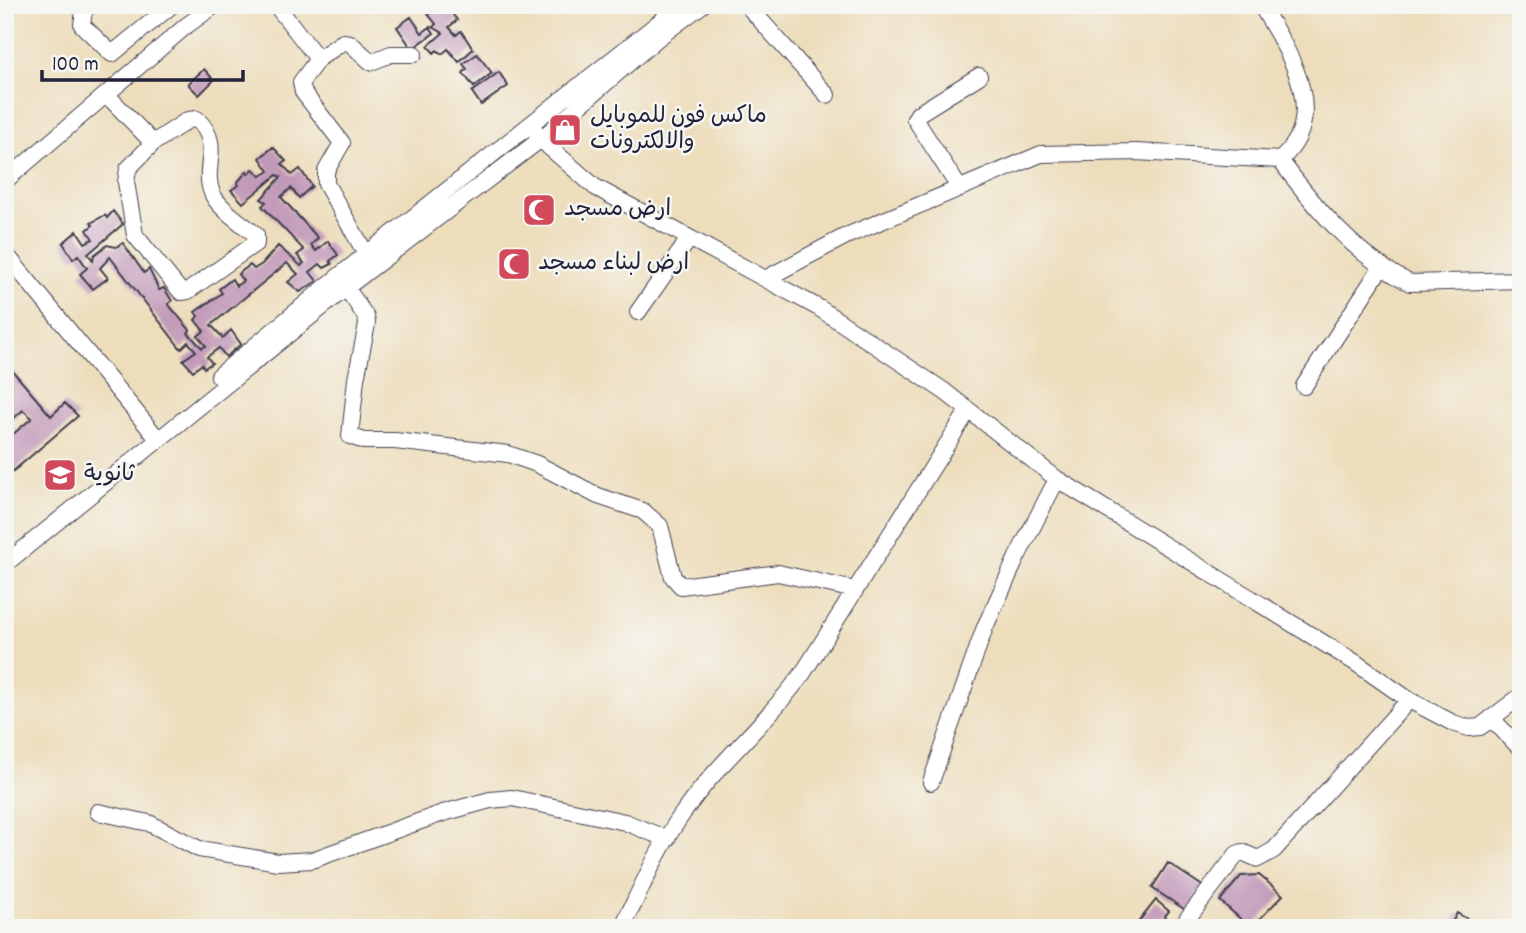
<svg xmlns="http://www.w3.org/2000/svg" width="1526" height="933" font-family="Dekko,'Playpen Sans Arabic',sans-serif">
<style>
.building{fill:#c29ab9}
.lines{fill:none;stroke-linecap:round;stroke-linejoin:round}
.minor-casing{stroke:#403e4e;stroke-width:18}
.minor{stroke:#fff;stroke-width:16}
.labels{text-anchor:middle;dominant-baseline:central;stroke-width:5;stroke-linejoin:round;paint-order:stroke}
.poi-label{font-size:23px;fill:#22223b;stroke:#f6f6f2;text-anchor:start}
</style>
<rect width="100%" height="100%" fill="#f6f6f2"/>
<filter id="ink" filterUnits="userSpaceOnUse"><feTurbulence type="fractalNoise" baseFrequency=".0143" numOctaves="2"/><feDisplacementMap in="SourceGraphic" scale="14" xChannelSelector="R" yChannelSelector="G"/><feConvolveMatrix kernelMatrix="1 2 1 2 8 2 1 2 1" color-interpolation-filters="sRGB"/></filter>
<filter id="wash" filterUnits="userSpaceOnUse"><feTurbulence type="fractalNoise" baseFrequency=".00686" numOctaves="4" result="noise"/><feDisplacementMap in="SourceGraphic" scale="28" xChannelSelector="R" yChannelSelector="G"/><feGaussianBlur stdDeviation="1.57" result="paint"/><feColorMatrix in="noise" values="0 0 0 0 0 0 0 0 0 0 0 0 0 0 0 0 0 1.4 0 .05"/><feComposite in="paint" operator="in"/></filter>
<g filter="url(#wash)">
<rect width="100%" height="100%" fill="#edddbb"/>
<g id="blocks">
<path class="building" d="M438,5H445L457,20L449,27L456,35L461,31L473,49L459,62L448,49L442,54L437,50L434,53L428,46L443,33L433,27L436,24L428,14Z
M411,17L422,33L430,27L434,33L412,49L397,27Z
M477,54L492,73L474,87L463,73L467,69L463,64Z
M204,69L214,80L199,95L188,84Z
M499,72L508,86L481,105L472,92Z
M273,147L286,161L282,164L292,175L300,169L312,186L299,198L291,188L281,197L318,238L311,245L316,251L328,241L338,255L330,261L332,264L324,268L320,264L310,272L317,281L300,292L288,282L298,274L287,263L211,325L223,338L231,330L241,344L226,357L219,348L207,357L212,363L204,368L202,364L193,371L183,360L196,351L188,342L181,349L110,257L100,268L108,278L93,289L80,274L87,268L78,255L73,259L63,243L77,231L85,243L93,239L87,230L93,225L91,223L105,215L107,218L113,211L123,224L88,254L93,260L94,255L107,245L116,247L123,243L144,273L149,269L159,290L164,288L172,301L168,304L190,330L188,333L202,348L206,346L198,336L204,331L195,320L198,316L195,312L222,293L219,289L232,279L236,286L243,281L238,274L250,265L254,269L262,264L278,246L301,266L304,263L297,255L304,250L262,206L266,202L261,199L281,177L277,175L243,203L231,190L239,185L237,183L247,171L248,174L253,169L261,176L269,171L260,158Z
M5,362L51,416L65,403L78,416L11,473L5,464V441L32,418L23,410L5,426Z
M1168,863L1204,887L1187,911L1152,888Z
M1259,875L1283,895L1251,928L1220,901L1241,876Z
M1156,900L1169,911L1164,917L1175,925L1139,928L1136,925Z
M1457,913L1483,928H1449Z"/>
</g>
</g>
<g filter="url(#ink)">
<use href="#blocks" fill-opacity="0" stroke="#403e4e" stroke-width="2"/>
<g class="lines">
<defs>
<path id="minor" d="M90,5L84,11L82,25L112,54L172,5
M276,5L318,59
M747,5L827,95
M107,95L153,143
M197,119C224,146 201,166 212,193C218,208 243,224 256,235V243L188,291L181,292L135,235L126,182L128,169L153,143L188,120Z
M530,125L549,147L595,187L819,308L944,391L1057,479L1356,663L1409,700L1453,723L1469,728L1480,727L1521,696
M1280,160C1315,207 1356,257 1410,283L1521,280
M5,181L186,26L215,5
M960,189L915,119L918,114L979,76
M5,253L158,439
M366,254L326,184V171L342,143L303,92L301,82L318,59L343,42L350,43L371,62L391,54H414
M767,278L846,236L1041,154L1136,152L1280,160C1332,115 1287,50 1261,5
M342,281L366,317L367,324L356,379L350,436L364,441H395L508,454L537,464L598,496L643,511L660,526L673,577L681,586L778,573L855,590
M638,312L689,239
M219,376L339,276L681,5
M1304,386L1382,266
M5,564L347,287L541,139L659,37L702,5
M1491,718L1521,749
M931,782L985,627L1017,557L1057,479
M98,812L149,823L199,849L278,862L312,860L443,813L490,800L512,798L625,822L667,839
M1187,919L1237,854L1242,852L1258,859L1274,850L1409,700
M622,928C641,889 658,848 683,813C718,762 767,723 803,673L968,411"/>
</defs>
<use href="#minor" class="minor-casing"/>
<use href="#minor" class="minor"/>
</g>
</g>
<defs>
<symbol id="shop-square" viewBox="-11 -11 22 22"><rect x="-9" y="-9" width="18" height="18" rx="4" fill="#d1495b" stroke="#f6f6f2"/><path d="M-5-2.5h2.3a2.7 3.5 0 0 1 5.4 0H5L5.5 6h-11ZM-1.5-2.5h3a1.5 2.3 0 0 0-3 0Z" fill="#fff"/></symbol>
<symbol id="mosque-square" viewBox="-11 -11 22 22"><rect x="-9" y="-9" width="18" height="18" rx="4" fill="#d1495b" stroke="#f6f6f2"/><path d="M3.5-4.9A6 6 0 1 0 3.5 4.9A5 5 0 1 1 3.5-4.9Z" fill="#fff"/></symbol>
<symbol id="school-square" viewBox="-11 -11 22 22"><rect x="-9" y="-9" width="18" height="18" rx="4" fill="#d1495b" stroke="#f6f6f2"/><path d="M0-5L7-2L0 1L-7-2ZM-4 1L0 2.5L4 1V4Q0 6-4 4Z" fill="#fff"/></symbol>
</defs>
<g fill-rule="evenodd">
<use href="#shop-square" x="546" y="111" width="38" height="38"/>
<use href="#mosque-square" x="520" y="191" width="38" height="38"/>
<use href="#mosque-square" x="495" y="245" width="38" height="38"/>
<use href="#school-square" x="41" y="456" width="38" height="38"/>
</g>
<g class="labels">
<g class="poi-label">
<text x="590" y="117">ماكس فون للموبايل<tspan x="590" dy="26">والالكترونات</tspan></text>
<text x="564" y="210">ارض مسجد</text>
<text x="538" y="264">ارض لبناء مسجد</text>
<text x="84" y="475">ثانوية</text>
</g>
</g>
<rect width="1526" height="933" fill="none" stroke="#f6f6f2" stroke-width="28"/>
<path d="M42 70v10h201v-10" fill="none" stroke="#22223b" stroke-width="3.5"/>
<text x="52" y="70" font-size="21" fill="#22223b" stroke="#f6f6f2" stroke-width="5" paint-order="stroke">100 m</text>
</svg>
